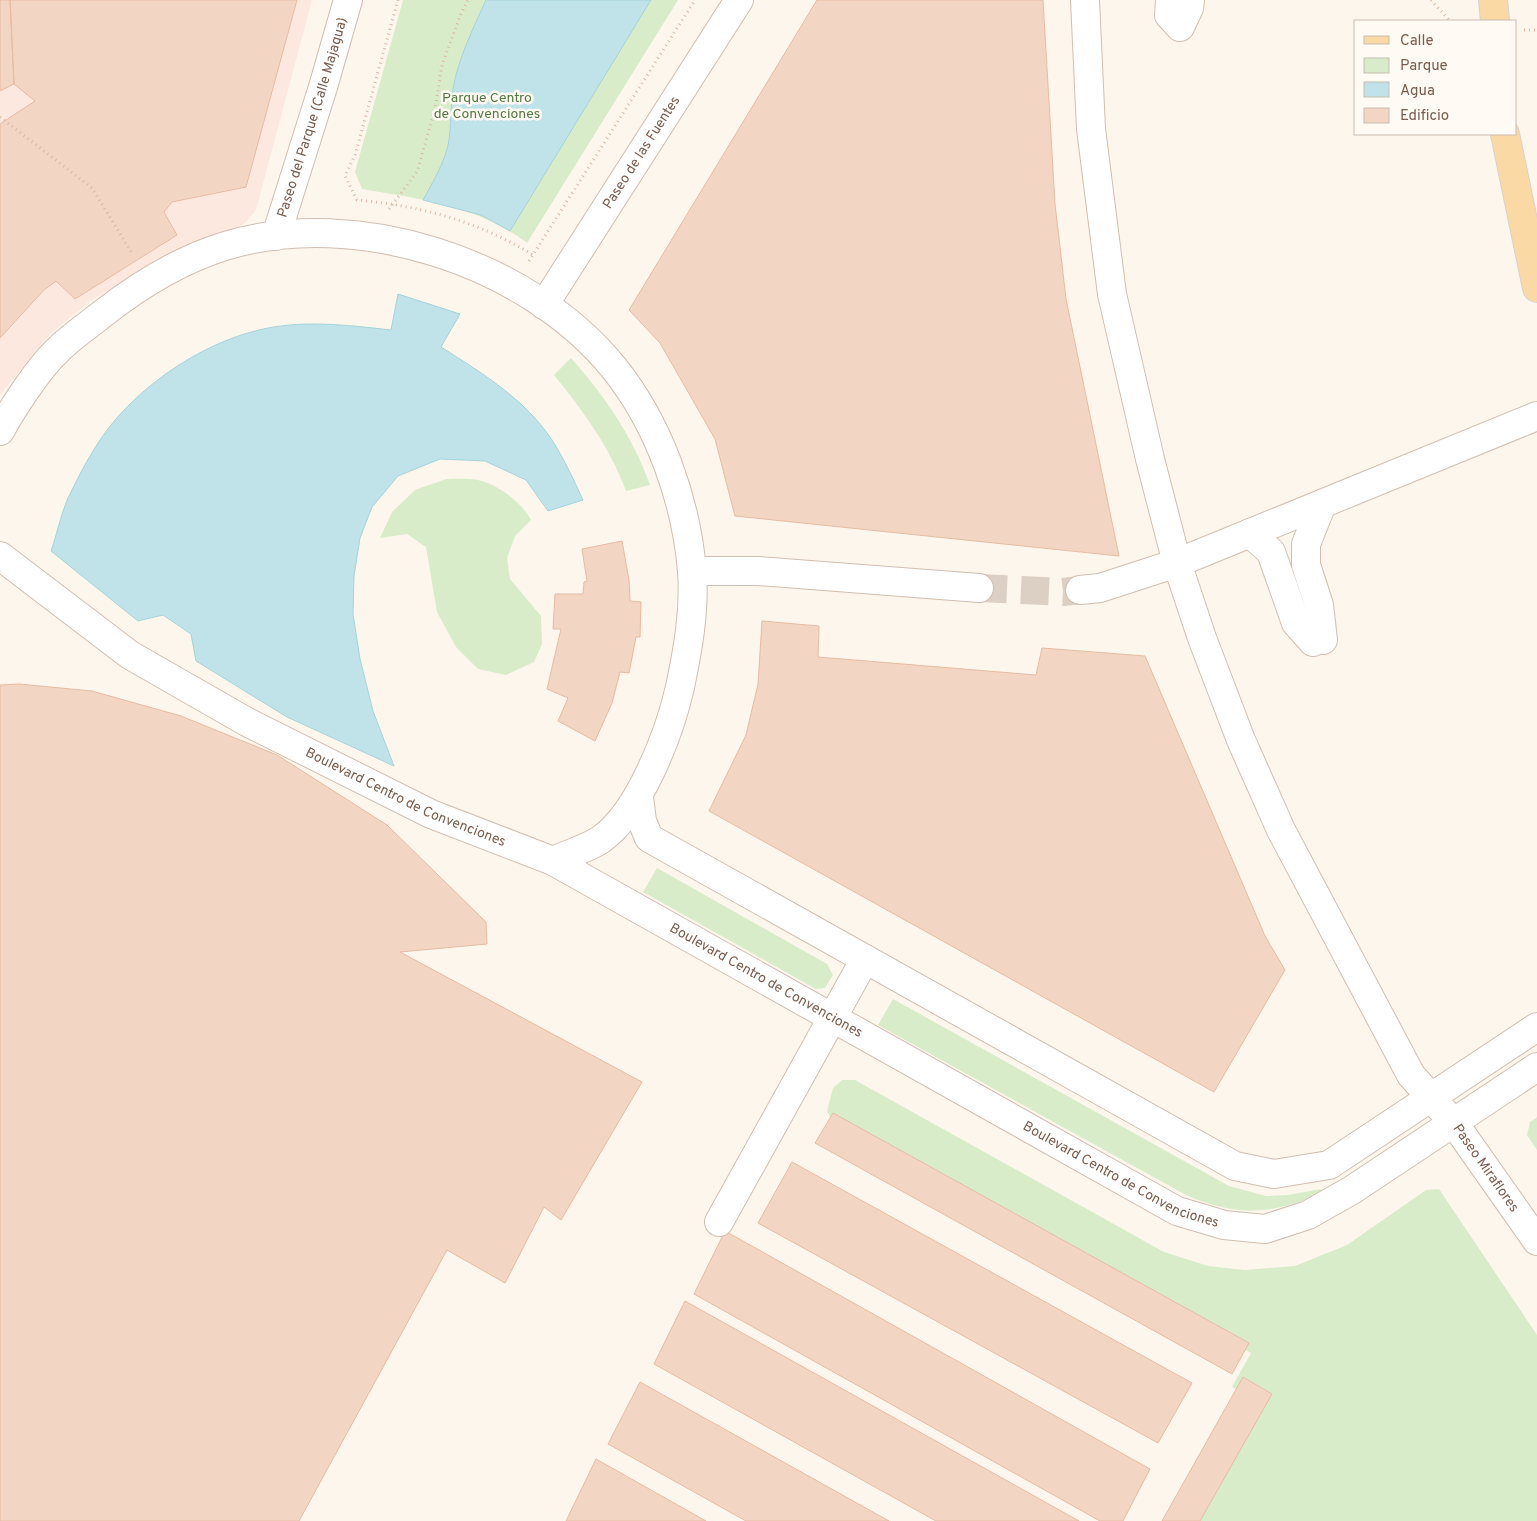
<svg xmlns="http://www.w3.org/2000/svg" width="1537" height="1521" font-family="Overpass,sans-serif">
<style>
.commercial{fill:#fde8e0}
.green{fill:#d8ecc9}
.water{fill:#bfe3e8;stroke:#a5d3da}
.building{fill:#f3d5c3;stroke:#e6bba3}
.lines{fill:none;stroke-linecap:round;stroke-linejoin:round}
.minor-tunnel{stroke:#dcd0c4;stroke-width:28;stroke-dasharray:28 14;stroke-linecap:butt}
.minor-casing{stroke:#d1beb0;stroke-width:30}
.major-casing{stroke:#dad1cd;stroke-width:30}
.path{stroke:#d9b8a5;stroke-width:3;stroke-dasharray:1 4;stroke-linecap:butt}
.minor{stroke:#fff;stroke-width:28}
.major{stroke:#fbd9a5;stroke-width:28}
.labels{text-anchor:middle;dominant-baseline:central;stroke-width:5;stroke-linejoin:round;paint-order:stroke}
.park-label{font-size:14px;fill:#537a41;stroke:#fffaf3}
.street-label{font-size:14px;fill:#7a5c4d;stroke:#fffaf3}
</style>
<rect width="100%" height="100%" fill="#fdf6ec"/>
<path class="commercial" d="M0,0H312L256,210L244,224L145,269L90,301L50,334L0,395Z"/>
<path class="green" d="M403,0H678L527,243C479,206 420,199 362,189L355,172Z
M571,358C605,396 633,437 650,485L626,491C610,447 583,411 554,375Z
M446,479C457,479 472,478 482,481C501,487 522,503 531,520L515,536L507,558L510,579L541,616L542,644L534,662L506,675L478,669L456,647L437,612L426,547L407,534L380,538L392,512L415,490Z
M657,868L827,964L833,975L825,988L816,989L643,892Z
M893,999L1229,1186L1266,1196L1288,1195L1321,1189L1322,1192C1275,1215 1235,1217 1186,1195L878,1025Z
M842,1080H855L1164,1252L1208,1266L1245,1270L1295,1266L1347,1245L1426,1190L1439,1189L1537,1335V1521H1200L1265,1404L1232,1387L1251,1353L832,1120L827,1111L833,1088Z
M1537,1117V1150L1527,1135L1530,1122Z"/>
<path class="water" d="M486,0H651L510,231L481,215L423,200C433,182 446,160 449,140C452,118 450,96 456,75C463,49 475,24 486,0Z
M398,294L460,314L441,347C485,375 530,402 557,448C567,465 575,483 583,500L548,511L526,480L485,461L440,459L398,476L372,507L360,538L354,576L353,614L360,659L373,711L394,766L287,717L196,661L191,634L163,615L138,621L51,551C58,531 62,508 72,490C86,461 103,431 126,408C160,373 208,343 255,331C300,319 346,325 391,330Z"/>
<path class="building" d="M0,0H10L14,84L0,91Z
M10,0H297L246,187L172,202L164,212L177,235L75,299L56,281L44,290L0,338V124L35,101L14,84Z
M817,0H1043L1055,204L1066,299L1119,556L735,516L715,439L660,343L629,310Z
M622,541L629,580L630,601L641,602L640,637H636L629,673L620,672L612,703L595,741L558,721L568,698L547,689L561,629H553L555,594H583L584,582L587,581L582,549Z
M762,621L819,626L818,657L1036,675L1042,648L1145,656L1265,936L1285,970L1214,1092L709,811L746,735L758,684Z
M19,684L92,691L181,716L277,755L387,825L486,922L487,944L400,952L642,1082L561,1220L544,1207L505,1283L447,1250L299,1521H0V685Z
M833,1113L1249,1343L1232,1374L815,1143Z
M792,1162L1192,1383L1158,1443L758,1223Z
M725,1231L1150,1469L1123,1521H1100L694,1294Z
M685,1301L1079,1521H936L654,1364Z
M1243,1377L1272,1394L1200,1521H1162Z
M640,1382L889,1521H746L608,1444Z
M596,1459L706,1521H566Z"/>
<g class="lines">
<path class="minor-tunnel" d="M979,588L1063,592L1080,590"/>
<defs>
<g id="minor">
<path id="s1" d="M1085,0L1091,129L1112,294L1150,459L1177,563L1202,638L1241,740L1281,830L1411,1075L1454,1123L1537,1241"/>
<path d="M1170,0L1169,15L1180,27L1189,8L1190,0"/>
<path id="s2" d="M276,236L323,87L348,0"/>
<path id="s3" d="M544,305L739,0"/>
<path d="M0,431C12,409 38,369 56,352C69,338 86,327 101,315C139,285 180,260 225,246C356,206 528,262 614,368C659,424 686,500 692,571C695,610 688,649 680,687C670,732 639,814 600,840C586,849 568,854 553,861"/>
<path d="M1322,504L1306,544V565L1319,605L1323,640"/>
<path d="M1250,533L1271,552L1296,623L1313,642"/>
<path id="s4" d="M0,556L130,655L247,722L431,814L553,861L1177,1211L1224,1225L1265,1229L1308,1215L1352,1190L1537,1067"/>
<path d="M692,571H758L979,588"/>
<path d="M1080,590L1100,588L1177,563L1537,416"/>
<path d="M639,797L642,821L649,838L1235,1166L1274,1174L1329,1165L1537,1027"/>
<path d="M719,1222L865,959"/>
</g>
<path id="major" d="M1493,0L1495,21
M1505,134L1537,288"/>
</defs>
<use href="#minor" class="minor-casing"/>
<use href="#major" class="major-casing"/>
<path class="path" d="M398,0L355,155L345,176L357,200C421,206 478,221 533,255
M1431,0L1450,21
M1524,30H1537
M0,117L92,188L133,255
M389,209L417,172L435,109L442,65L460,16L468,0
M529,261L695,0"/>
<use href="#minor" class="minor"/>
<use href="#major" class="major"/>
</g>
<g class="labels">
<g class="park-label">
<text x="487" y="98">Parque Centro<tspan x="487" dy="16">de Convenciones</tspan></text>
</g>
<g class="street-label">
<text stroke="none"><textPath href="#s2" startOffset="124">Paseo del Parque (Calle Majagua)</textPath></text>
<text stroke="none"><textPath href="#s3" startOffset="181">Paseo de las Fuentes</textPath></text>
<text stroke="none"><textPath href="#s4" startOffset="474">Boulevard Centro de Convenciones</textPath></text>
<text stroke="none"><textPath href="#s4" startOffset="879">Boulevard Centro de Convenciones</textPath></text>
<text stroke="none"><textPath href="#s1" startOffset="1256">Paseo Miraflores</textPath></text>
<text stroke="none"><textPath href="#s4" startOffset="1284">Boulevard Centro de Convenciones</textPath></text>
</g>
</g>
<rect x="1354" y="20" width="162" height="115" fill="#fffaf3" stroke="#cabbb1"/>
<rect x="1364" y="36" width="25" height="8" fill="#fbd9a5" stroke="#cabbb1"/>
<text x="1400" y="45" font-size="15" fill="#7a5c4d">Calle</text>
<rect x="1364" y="58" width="25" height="15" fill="#d8ecc9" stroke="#cabbb1"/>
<text x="1400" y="70" font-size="15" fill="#7a5c4d">Parque</text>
<rect x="1364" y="82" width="25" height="15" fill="#bfe3e8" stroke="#cabbb1"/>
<text x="1400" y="95" font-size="15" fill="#7a5c4d">Agua</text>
<rect x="1364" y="108" width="25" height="15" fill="#f3d5c3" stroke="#cabbb1"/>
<text x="1400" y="120" font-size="15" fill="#7a5c4d">Edificio</text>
</svg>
